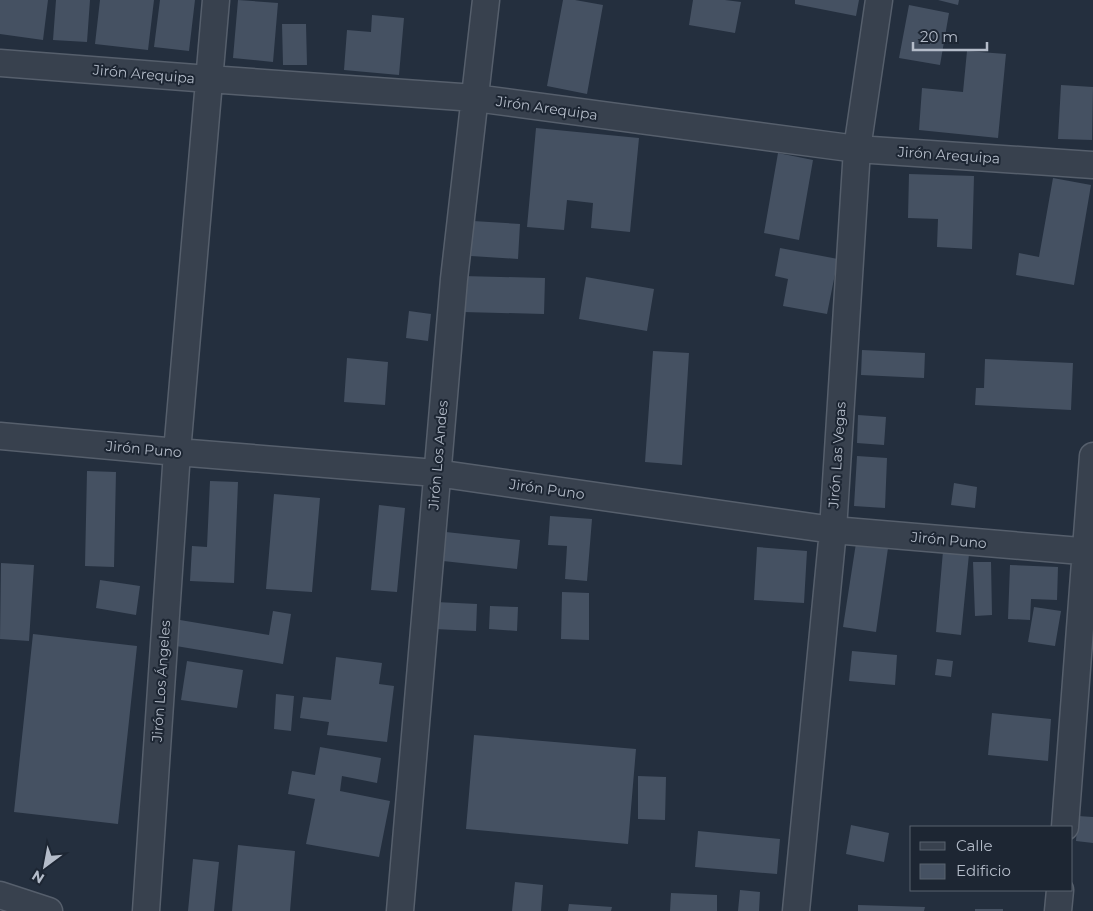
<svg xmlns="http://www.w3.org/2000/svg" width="1093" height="911" font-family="Montserrat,sans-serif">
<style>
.building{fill:#455162}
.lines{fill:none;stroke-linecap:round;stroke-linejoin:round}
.minor-casing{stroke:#565f6c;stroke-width:29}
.minor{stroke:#38414e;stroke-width:26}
.labels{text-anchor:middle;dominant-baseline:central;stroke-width:4;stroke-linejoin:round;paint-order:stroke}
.street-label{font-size:14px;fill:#b4bcc9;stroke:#1d2633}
</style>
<rect width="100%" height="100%" fill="#242f3e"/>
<path class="building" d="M0,0H48L43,40L0,34Z
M56,0H90L87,42L53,40Z
M100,0H154L148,50L95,44Z
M160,0H195L189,51L154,47Z
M238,0L278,3L273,62L233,58Z
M563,0H575L603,5L587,94L547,86Z
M693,0H725L741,2L735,33L689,25Z
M795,0H859L856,16L795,4Z
M938,0H959L958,5Z
M909,5L949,13L940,65L899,58Z
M372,15L404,18L399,75L344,70L347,30L371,32Z
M282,24H306L307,65H283Z
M967,51L1006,54L998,138L919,130L922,88L963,92Z
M1061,85L1093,87L1092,140L1058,139Z
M536,128L639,138L630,232L591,228L593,203L567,200L564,230L527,227Z
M778,153L813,160L799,240L764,233Z
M909,174L974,176L972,249L937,247L938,219L908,218Z
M1053,178L1091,185L1074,285L1016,275L1019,253L1039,257Z
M473,221L520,224L518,259L471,256Z
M780,248L838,259L827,314L783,306L788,279L775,276Z
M463,276L545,278L544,314L463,312Z
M586,277L654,289L647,331L579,319Z
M409,311L431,314L428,341L406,338Z
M862,350L925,353L924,378L861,375Z
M653,351L689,353L682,465L645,462Z
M347,358L388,362L385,405L344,402Z
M985,359L1073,363L1071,410L975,405L976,388H984Z
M858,415L886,417L884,445L857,443Z
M857,456L887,458L885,508L854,506Z
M87,471L116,472L114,567L85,566Z
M210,481L238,482L234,583L190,581L192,546L207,547Z
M954,483L977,487L975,508L951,505Z
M274,494L320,498L312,592L266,589Z
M379,505L405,508L397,592L371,590Z
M550,516L592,519L587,581L565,579L567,546L548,545Z
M446,532L520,540L517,569L443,561Z
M856,543L888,548L876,632L843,627Z
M757,547L807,551L804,603L754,600Z
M943,551L969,554L961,635L936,632Z
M973,562H991L992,615L975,616Z
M1,563L34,565L29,641L0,639Z
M1010,565L1058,567L1057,600L1031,599L1030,620L1008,619Z
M100,580L140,586L136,615L96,608Z
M562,592L589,593V640L561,639Z
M436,602L477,604L476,631L435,629Z
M490,606L518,607L517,631L489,629Z
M1034,607L1061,611L1055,646L1028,642Z
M273,611L291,614L283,664L176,646L180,620L269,635Z
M33,634L137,646L118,824L14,812Z
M852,651L897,655L895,685L849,681Z
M336,657L382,663L379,684L394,686L387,742L327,735L329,722L300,718L303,697L331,700Z
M937,659L953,661L951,677L935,675Z
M187,661L243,670L237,708L181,700Z
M276,694L294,696L291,731L274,729Z
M992,713L1051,719L1048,761L988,755Z
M474,735L636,749L628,844L466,829Z
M320,747L381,758L377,783L342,776L340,791L390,801L379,857L306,844L315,799L288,794L292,771L315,775Z
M638,776L666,777L665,820L638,819Z
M1078,816L1093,817V843L1076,841Z
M851,825L889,833L884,862L846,854Z
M698,831L780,839L777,874L695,867Z
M238,845L295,851L290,911H232Z
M193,859L219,862L214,911H188Z
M515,882L543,885L541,911H512Z
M740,890L760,892L759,911H738Z
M671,893L717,895V911H670Z
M569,904L612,907L611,911H568Z
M858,905L925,907L924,911H858Z
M975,909H1003V911H975Z"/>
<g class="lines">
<defs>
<path id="minor" d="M0,63L209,79L475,98L857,149L1093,165
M0,436L177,452L436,473L833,530L1093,552
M1065,827L1093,456
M0,895L49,911
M146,911L177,452L216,0
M400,911L454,279L486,0
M796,911L833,530L857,149L879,0
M1058,911L1060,890"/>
</defs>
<use href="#minor" class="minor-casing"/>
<use href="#minor" class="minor"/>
</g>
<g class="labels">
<g class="street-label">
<text transform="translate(144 74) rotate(5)">Jirón Arequipa</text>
<text transform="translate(547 108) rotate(8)">Jirón Arequipa</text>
<text transform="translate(949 155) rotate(4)">Jirón Arequipa</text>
<text transform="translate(144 449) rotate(5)">Jirón Puno</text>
<text transform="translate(438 455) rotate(-85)">Jirón Los Andes</text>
<text transform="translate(837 455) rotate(-86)">Jirón Las Vegas</text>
<text transform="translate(547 489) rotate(8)">Jirón Puno</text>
<text transform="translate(949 540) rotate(5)">Jirón Puno</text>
<text transform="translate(161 681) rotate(-86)">Jirón Los Ángeles</text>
</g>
</g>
<rect x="910" y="826" width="162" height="65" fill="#1d2633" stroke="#59626f"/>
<rect x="920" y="842" width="25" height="8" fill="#38414e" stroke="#59626f"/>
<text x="956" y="851" font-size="15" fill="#b4bcc9">Calle</text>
<rect x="920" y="864" width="25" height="15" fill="#455162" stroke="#59626f"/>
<text x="956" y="876" font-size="15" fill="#b4bcc9">Edificio</text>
<g transform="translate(45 866) rotate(212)" stroke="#1d2633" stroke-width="4" paint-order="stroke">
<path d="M0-4L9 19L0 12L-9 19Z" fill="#b4bcc9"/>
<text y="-8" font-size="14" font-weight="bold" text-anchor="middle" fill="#b4bcc9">N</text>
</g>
<path d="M913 42v8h74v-8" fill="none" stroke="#b4bcc9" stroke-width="2.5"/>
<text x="920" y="42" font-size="15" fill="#b4bcc9" stroke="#1d2633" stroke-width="4" paint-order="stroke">20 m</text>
</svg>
